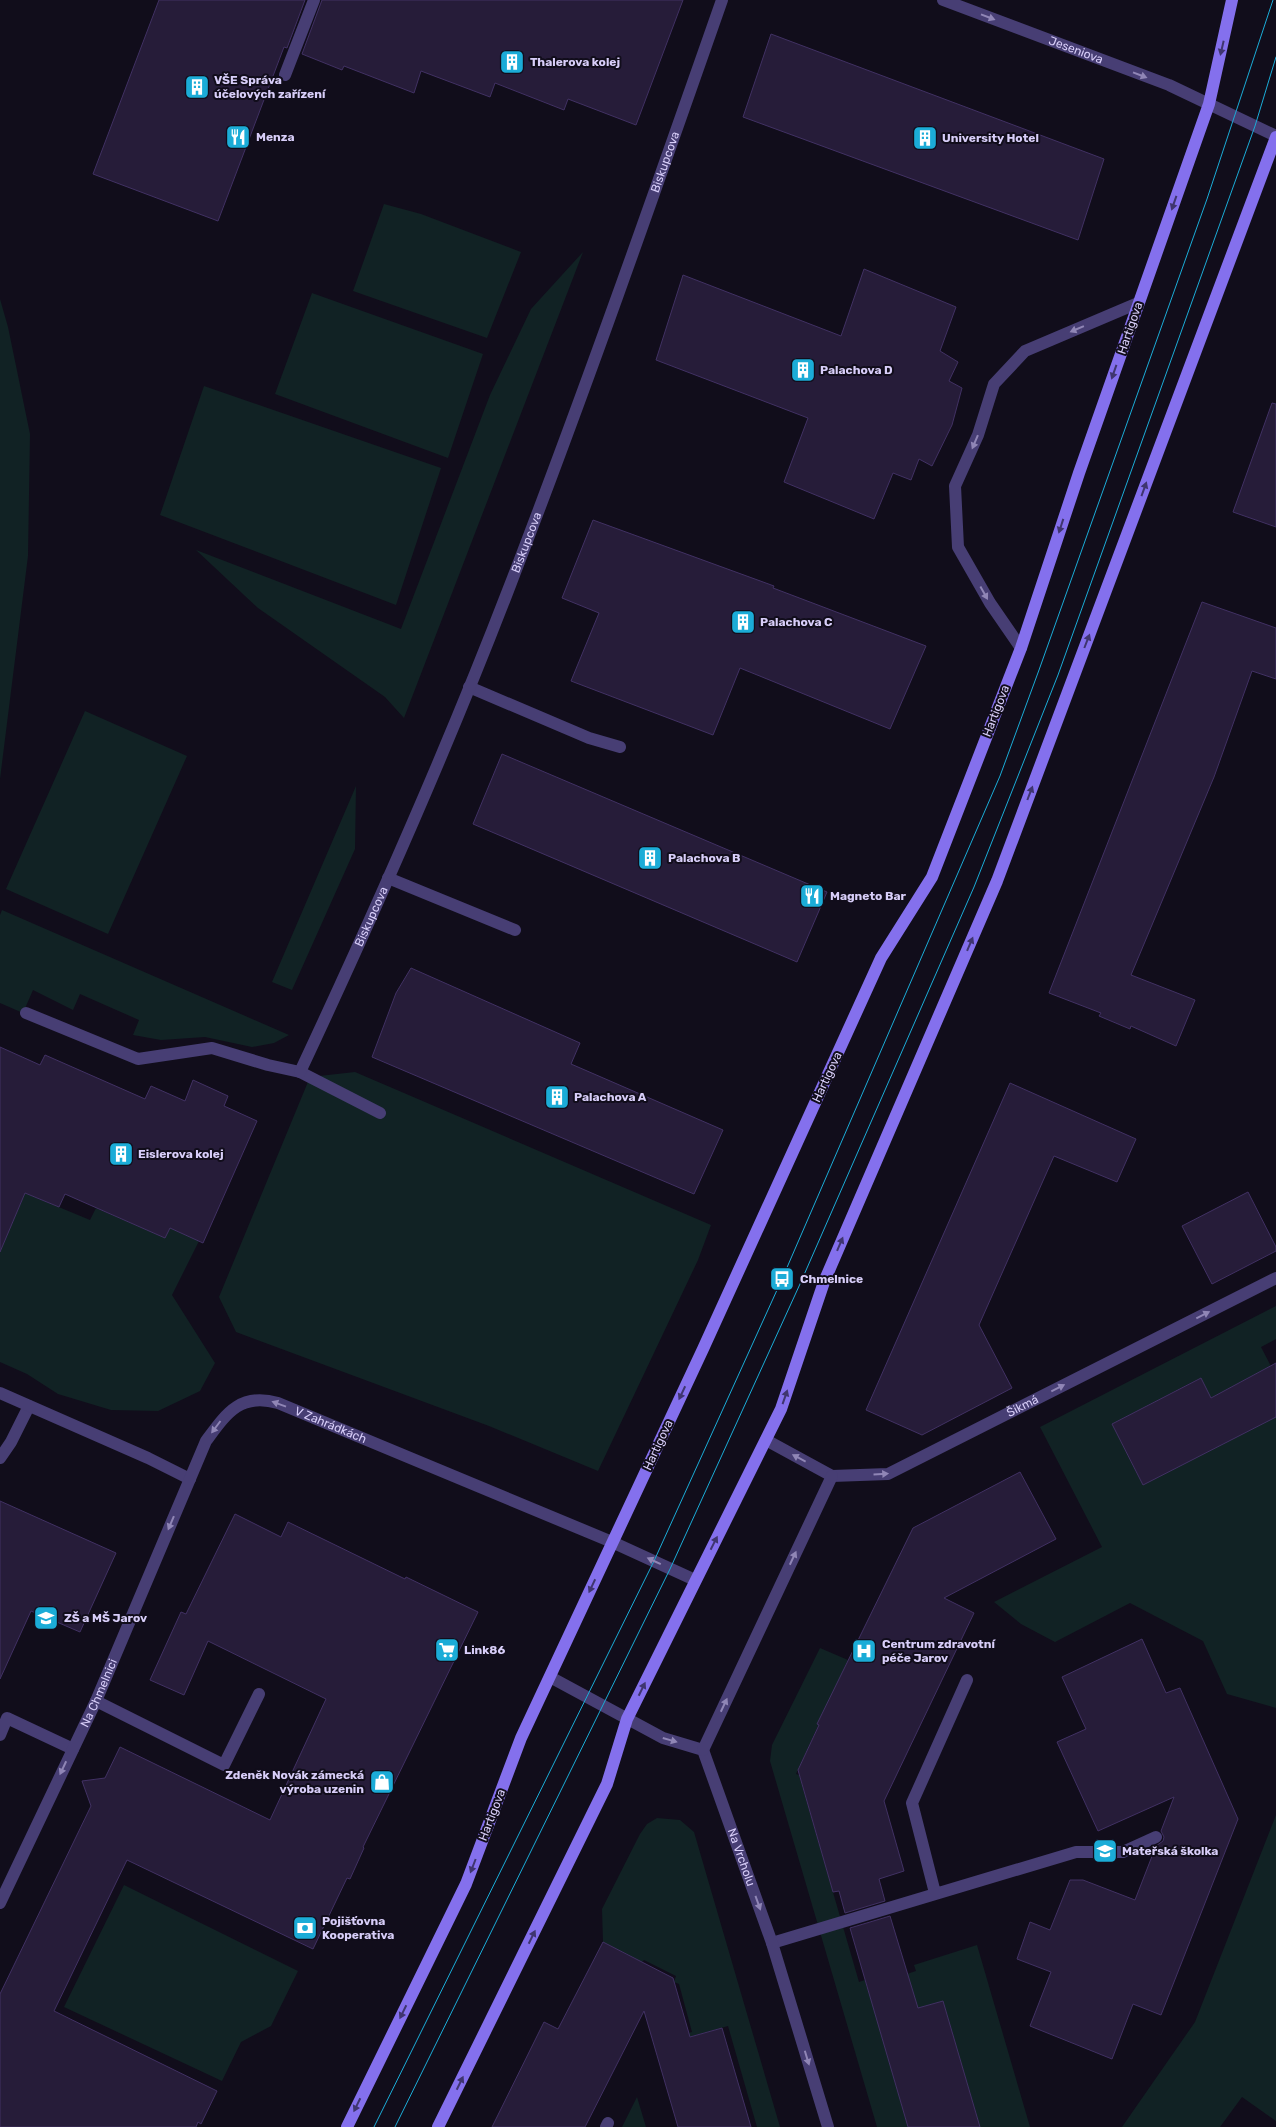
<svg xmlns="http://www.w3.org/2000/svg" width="1276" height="2127" font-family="Rubik,sans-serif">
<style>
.green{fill:#112224;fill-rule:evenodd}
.building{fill:#261c39;stroke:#413163}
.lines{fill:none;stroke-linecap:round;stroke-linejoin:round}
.service{stroke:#473e74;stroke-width:12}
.minor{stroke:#473e74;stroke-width:12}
.secondary{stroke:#8470ed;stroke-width:12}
.tram{stroke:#1bacd7;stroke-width:1}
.oneway{fill:#9086b6}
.oneway2{fill:#3f356f}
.labels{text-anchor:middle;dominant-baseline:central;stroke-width:4;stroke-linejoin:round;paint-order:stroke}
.street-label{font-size:12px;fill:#d8cef9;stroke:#110d1b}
.poi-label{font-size:12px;font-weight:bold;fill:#d8cef9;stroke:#110d1b;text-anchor:start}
</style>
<rect width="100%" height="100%" fill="#110d1b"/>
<path class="green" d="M384,204L421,214L521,252L487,338L353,291Z
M583,252L404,718L385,697L258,608L196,550L401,629L490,395L531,309Z
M312,293L483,354L448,458L275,394Z
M0,299L8,327L30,434L28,556L0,779Z
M204,386L441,468L396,605L160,515Z
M85,711L187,756L108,934L6,889Z
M356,786L355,849L292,990L272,982Z
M2,910L289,1035L274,1043L252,1047L205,1037L161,1040L133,1035L139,1020L80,994L73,1010L33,990L23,1013L0,1003V915Z
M355,1072L711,1225L698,1260L598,1471L489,1426L236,1332L219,1297L310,1077Z
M25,1193L90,1220L96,1208L165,1238L170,1228L199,1241L172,1295L215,1363L200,1391L158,1411L111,1410L58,1394L27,1374L0,1362V1205L17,1212Z
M1276,1306V1339L1261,1347L1276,1376V1708L1227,1694L1203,1641L1130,1603L1055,1642L1021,1624L994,1602L1102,1547L1040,1427ZM1200,1378L1211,1398L1229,1389L1143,1485L1112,1424Z
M820,1648L848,1660L796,1774L799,1775L859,1982L865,1980L867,1987L916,1971L914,1965L977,1945L1030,2127H980L943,2001L877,2020L908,2127H877L770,1761L772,1745Z
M1276,1815V2121L1242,2097L1220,2127H1122L1195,2022Z
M657,1818L680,1820L694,1832L780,2127H757L728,2026L690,2037L688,2033L692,2032L679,1984L674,1982L676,1976L644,1960L642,1962L603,1942L602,1909L640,1834L647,1824Z
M124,1885L298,1971L271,2026L241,2042L222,2081L64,2007Z
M637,2097L646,2127H622Z"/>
<path class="building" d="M159,0H305L287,48L284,47L218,221L93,174Z
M322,0H683L636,125L568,99L564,110L495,83L490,97L421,71L414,93L344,66L342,70L302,54Z
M771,34L1104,159L1078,240L743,117Z
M864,269L956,307L940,351L958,362L949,381L962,388L952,425L932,466L919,459L911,480L893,473L874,519L784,482L808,418L656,360L683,275L841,336Z
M1272,403L1276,404V527L1233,512Z
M593,520L774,586L773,588L926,646L890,729L740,668L713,735L571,681L599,613L562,598Z
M1202,602L1276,628V679L1252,671L1214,777L1131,975L1195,1000L1176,1046L1131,1026L1130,1029L1099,1016L1101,1013L1049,993Z
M502,754L827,892L797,962L473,824Z
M411,968L580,1043L571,1064L723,1130L694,1194L372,1057L396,993Z
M0,1047L40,1065L45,1055L145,1099L151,1086L185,1101L193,1080L228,1096L224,1106L257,1121L203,1243L170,1228L165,1238L65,1194L59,1207L25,1193L0,1252Z
M1010,1083L1136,1139L1117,1182L1054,1156L979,1325L1012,1388L922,1435L866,1410Z
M1248,1192L1276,1247V1251L1212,1284L1182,1226Z
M1276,1363V1417L1143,1485L1112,1424L1201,1378L1211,1398Z
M1020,1472L1056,1539L944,1598L974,1613L884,1801L904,1871L879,1879L885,1901L845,1913L839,1891L833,1892L798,1770L819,1725L817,1724L913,1528Z
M0,1501L116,1553L80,1632L31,1611L0,1679Z
M235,1514L281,1537L288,1522L405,1579L406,1577L478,1612L363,1847L364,1848L350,1879L347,1878L313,1949L127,1860L54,2011L217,2091L201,2124L198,2122L196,2127H0V1994L91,1806L82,1781L105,1778L120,1747L270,1820L326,1699L208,1641L184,1695L150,1680L181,1612L186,1614Z
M1142,1639L1166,1693L1180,1688L1238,1819L1161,2015L1133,2004L1112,2059L1030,2026L1051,1972L1017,1959L1030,1922L1050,1930L1070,1880H1083L1135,1900L1156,1846L1163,1841L1164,1837L1161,1831L1174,1797L1098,1831L1057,1742L1086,1729L1062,1677Z
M890,1916L918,2008L943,2001L980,2127H908L850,1928Z
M603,1942L673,1978L690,2037L722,2028L751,2127H678L644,2011L585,2127H492L544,2022L558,2029Z"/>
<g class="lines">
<path class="service" d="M285,75L314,0
M1021,648L990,603L958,547L955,486L978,435L994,384L1025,351L1138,303
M469,687L589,738L620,747
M388,878L515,930
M26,1013L138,1059L212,1048L268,1065L300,1072L380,1113
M0,1458L11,1442L29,1406
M96,1701L224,1765L259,1694
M0,1735L7,1718L73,1749
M935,1893L912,1803L967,1680
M772,1943L1076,1852H1123L1156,1837
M606,2127L608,2123"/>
<g class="minor">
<path id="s1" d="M943,0L1169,85L1276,136"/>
<path id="s2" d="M300,1072C374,914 446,752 509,588C584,394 653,197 722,0"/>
<path d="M0,1393L148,1458L190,1479"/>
<path id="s3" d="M766,1440L832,1476L888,1474L1276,1278"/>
<path id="s4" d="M550,1677L663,1738L703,1750L772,1943L828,2127"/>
<path d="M703,1750L832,1476"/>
<path id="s5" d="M0,1903L96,1701L206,1441C226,1414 240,1392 278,1403L612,1542L695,1580"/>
</g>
<path class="secondary" d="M347,2127L466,1884L521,1738L703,1349L881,958L932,877L1021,648L1079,473L1209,104L1232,0
M438,2127L607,1784L627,1719L781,1409L824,1282L997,881L1276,137"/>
<path class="tram" d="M374,2127L654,1561L782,1279L1000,776L1039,670L1207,199L1273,0
M395,2127L670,1569L800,1284L974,887L1058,675L1255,126L1276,57"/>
</g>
<defs><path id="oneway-solid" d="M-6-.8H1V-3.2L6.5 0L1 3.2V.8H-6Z" transform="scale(1.25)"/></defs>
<g class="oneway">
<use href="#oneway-solid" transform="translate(988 17) rotate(21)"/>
<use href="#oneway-solid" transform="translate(1140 75) rotate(21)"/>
<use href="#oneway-solid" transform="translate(1077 329) rotate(157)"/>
<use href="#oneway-solid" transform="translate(975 442) rotate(113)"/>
<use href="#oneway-solid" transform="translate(984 593) rotate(61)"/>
<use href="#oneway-solid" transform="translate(1203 1315) rotate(-27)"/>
<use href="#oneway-solid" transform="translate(1058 1388) rotate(-27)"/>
<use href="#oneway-solid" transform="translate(279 1404) rotate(-160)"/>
<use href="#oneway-solid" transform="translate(216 1427) rotate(127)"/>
<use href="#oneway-solid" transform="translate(799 1458) rotate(-152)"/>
<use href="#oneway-solid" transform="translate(881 1474) rotate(-4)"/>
<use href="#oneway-solid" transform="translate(171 1523) rotate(113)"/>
<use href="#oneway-solid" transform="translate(793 1558) rotate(-65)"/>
<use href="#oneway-solid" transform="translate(654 1561) rotate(-155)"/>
<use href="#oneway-solid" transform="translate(724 1705) rotate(-65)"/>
<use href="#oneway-solid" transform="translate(670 1740) rotate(16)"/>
<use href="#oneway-solid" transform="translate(63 1768) rotate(115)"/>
<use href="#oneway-solid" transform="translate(758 1903) rotate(70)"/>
<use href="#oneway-solid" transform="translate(807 2058) rotate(73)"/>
</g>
<g class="oneway2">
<use href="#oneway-solid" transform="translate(1222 48) rotate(103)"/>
<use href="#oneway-solid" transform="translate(1174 203) rotate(109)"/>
<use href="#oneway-solid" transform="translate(1114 372) rotate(109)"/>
<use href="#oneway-solid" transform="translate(1144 489) rotate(-70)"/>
<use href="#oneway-solid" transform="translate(1061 526) rotate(108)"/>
<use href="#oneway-solid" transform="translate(1087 641) rotate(-69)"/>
<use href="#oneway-solid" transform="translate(1030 793) rotate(-69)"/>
<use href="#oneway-solid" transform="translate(970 944) rotate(-67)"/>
<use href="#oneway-solid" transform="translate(840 1244) rotate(-67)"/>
<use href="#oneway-solid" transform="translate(682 1393) rotate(115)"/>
<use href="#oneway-solid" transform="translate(785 1397) rotate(-71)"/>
<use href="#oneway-solid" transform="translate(714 1543) rotate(-63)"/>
<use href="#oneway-solid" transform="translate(592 1586) rotate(115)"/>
<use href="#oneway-solid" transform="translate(642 1689) rotate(-64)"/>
<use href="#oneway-solid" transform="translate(473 1866) rotate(111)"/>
<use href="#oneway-solid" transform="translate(532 1937) rotate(-64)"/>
<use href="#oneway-solid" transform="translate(403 2012) rotate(116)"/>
<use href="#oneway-solid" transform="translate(460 2083) rotate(-64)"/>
<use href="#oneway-solid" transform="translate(357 2105) rotate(116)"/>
</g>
<defs>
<symbol id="building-square" viewBox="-11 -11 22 22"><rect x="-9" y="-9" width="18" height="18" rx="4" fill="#1bacd7" stroke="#110d1b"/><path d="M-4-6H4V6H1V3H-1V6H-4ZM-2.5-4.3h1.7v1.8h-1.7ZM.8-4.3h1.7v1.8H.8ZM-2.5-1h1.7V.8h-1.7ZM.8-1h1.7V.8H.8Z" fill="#fff"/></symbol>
<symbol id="restaurant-square" viewBox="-11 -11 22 22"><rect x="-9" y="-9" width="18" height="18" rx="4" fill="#1bacd7" stroke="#110d1b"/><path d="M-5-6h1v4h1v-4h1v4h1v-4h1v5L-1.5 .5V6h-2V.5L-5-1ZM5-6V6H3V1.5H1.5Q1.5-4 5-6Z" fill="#fff"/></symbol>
<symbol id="bus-square" viewBox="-11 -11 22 22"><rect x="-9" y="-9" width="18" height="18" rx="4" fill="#1bacd7" stroke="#110d1b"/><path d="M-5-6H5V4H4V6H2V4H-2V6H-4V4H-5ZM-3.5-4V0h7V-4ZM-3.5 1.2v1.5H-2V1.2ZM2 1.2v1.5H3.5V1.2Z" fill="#fff"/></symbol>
<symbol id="school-square" viewBox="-11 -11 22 22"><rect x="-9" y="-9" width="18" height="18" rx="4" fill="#1bacd7" stroke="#110d1b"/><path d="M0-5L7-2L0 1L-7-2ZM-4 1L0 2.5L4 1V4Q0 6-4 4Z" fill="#fff"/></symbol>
<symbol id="supermarket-square" viewBox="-11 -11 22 22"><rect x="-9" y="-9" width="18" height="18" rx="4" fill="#1bacd7" stroke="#110d1b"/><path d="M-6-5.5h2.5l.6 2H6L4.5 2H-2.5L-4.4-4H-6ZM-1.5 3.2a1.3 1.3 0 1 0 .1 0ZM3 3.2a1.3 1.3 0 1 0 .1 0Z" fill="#fff"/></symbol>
<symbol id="hospital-square" viewBox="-11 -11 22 22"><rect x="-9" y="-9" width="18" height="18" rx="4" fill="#1bacd7" stroke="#110d1b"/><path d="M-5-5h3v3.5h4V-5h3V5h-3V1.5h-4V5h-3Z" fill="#fff"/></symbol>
<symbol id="shop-square" viewBox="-11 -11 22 22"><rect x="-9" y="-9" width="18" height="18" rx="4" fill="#1bacd7" stroke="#110d1b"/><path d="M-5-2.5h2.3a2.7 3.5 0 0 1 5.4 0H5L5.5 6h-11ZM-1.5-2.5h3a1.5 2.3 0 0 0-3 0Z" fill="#fff"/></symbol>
<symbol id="bank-square" viewBox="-11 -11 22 22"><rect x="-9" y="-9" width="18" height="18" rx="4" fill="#1bacd7" stroke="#110d1b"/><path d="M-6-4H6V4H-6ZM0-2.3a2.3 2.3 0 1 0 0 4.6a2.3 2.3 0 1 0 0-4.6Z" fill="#fff"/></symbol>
</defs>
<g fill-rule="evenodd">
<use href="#building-square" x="498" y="48" width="28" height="28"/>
<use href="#building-square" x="183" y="73" width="28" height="28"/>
<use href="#restaurant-square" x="224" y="123" width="28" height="28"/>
<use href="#building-square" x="911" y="124" width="28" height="28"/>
<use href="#building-square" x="789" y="356" width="28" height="28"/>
<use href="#building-square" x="729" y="608" width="28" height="28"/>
<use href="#building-square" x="636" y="844" width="28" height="28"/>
<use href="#restaurant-square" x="798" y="882" width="28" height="28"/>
<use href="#building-square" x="543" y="1083" width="28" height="28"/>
<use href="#building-square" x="107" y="1140" width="28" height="28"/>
<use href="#bus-square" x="768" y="1265" width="28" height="28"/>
<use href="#school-square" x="32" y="1604" width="28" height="28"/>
<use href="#supermarket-square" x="433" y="1636" width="28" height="28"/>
<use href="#hospital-square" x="850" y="1637" width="28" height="28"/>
<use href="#shop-square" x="368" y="1768" width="28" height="28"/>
<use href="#school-square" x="1091" y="1837" width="28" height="28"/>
<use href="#bank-square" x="291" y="1914" width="28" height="28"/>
</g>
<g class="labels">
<g class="street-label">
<text stroke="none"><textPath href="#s1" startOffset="142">Jeseniova</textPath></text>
<text stroke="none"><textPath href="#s2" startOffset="981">Biskupcova</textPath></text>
<text transform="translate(1130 328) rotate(-71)">Hartigova</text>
<text stroke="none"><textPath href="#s2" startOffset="576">Biskupcova</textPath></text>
<text transform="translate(996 711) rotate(-69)">Hartigova</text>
<text stroke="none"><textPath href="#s2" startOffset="171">Biskupcova</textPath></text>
<text transform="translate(827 1077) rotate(-65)">Hartigova</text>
<text stroke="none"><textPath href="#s3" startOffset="282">Šikmá</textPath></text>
<text stroke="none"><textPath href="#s5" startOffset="652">V Zahrádkách</textPath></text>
<text transform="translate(658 1445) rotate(-65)">Hartigova</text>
<text stroke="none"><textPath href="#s5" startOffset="232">Na Chmelnici</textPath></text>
<text transform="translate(492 1815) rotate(-69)">Hartigova</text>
<text stroke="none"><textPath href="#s4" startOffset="284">Na Vrcholu</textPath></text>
</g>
<g class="poi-label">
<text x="530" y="62">Thalerova kolej</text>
<text x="214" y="80">VŠE Správa<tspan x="214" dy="14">účelových zařízení</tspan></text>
<text x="256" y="137">Menza</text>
<text x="942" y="138">University Hotel</text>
<text x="820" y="370">Palachova D</text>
<text x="760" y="622">Palachova C</text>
<text x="668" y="858">Palachova B</text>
<text x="830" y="896">Magneto Bar</text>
<text x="574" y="1097">Palachova A</text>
<text x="138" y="1154">Eislerova kolej</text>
<text x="800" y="1279">Chmelnice</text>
<text x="64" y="1618">ZŠ a MŠ Jarov</text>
<text x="882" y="1644">Centrum zdravotní<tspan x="882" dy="14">péče Jarov</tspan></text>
<text x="464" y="1650">Link86</text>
<text x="364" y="1775" text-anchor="end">Zdeněk Novák zámecká<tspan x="364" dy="14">výroba uzenin</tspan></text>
<text x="1122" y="1851">Mateřská školka</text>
<text x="322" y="1921">Pojišťovna<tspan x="322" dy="14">Kooperativa</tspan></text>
</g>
</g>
</svg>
